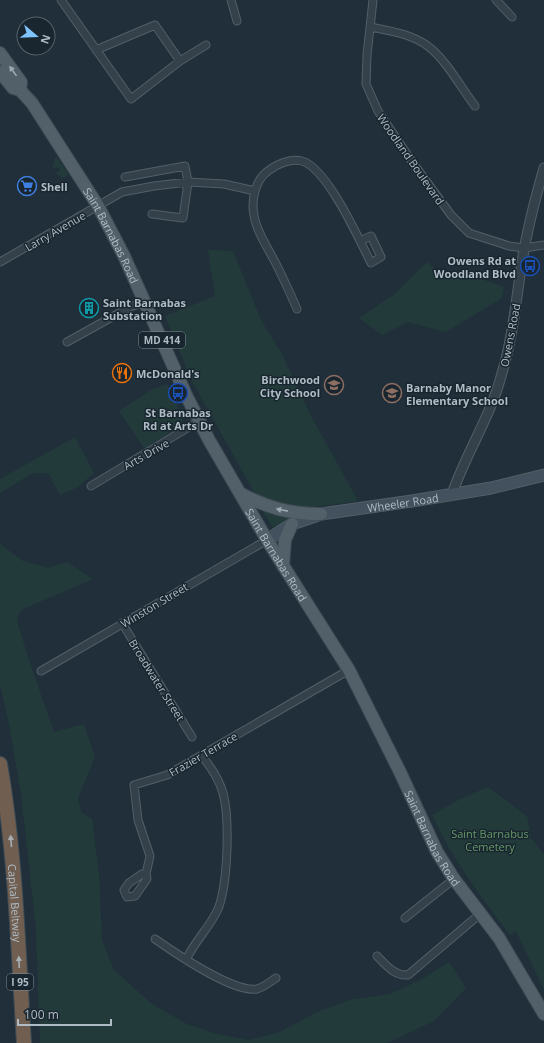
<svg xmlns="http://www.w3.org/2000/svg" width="544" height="1043" font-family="'Open Sans',sans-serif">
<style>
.green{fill:#223b3a}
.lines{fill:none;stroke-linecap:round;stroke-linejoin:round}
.minor-casing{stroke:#525f68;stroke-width:9}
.tertiary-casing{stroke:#525f68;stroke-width:11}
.secondary-casing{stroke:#525f68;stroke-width:13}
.primary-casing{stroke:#3d4a53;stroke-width:14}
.motorway-casing{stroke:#3f4c55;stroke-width:16}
.minor{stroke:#34414a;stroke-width:7}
.tertiary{stroke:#34414a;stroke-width:9}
.secondary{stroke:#42515d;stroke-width:11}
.primary{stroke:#52606a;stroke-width:12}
.motorway{stroke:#705f51;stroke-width:14}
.oneway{fill:#9caab4}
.oneway2{fill:#a6aeb4}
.labels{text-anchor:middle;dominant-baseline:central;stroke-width:3;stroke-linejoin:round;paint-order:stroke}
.shield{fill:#19262f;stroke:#828f99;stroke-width:1}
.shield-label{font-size:10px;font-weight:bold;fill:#afbcc6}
.street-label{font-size:11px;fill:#afbcc6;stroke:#19262f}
.poi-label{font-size:11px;font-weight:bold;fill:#afbcc6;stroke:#19262f;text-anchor:start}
.park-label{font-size:11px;fill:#659868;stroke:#19262f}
</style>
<rect width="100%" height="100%" fill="#202f3a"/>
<path class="green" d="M55,157H57L68,174L66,177L61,178L56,173L60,170L59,167L52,169Z
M208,250L233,251L261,320L281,352L310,414L358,501C324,506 285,514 254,492L192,381L165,316L215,296Z
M427,262L442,274L462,272L504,287L502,298L446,332L408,322L382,335L359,318L396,293Z
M167,384L183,418L179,427L144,448L119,411L151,390Z
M75,437L94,473L78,487L60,495L48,473H33L0,493V479Z
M263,509L298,516L274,529L264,514Z
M0,544L23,561L48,568L67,562L93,579L21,610L17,621L30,663L54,732L84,724L95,757L78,798L81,812L92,819L99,874L102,940L114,970L152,1004L187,1024L217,1034L249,1040L280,1032L315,1013L349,1000L390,994L422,979L449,962L466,988L434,1021L387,1043H40L36,929L21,794L9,724L0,685Z
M488,787L527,816L531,838L544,854V990L516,931L510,935C479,895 454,861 432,815L460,799Z"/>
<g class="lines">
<defs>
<path id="minor" d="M61,0L131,99L180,61L206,45
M231,0L237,21
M373,0L367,55L366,84L378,111L413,163L451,215L469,233L509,246L524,248L544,245
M496,0L512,17
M370,27C390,31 413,34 429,47C447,61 461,88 475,106
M96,50L155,25L180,61
M125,177L185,166L188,182L183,218L152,214
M0,262L122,192L154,186L188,182L224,184L255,191
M297,309C290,293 283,277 275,262C268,248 256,231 254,215C251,201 255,180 268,171C277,164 291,158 302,161C327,168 359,239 371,263L381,257L371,236L360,241
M67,342L130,307L145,302
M91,486L199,421
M122,623L192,737
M41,671L267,540
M142,874H146L147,879L135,896L127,897L124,890L129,883Z
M146,874L150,856L138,820L134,785L167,775L349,670
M405,918L454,879
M155,939C175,953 234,993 257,989C264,987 270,982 276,978
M377,956C386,965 394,976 408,975L480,914
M187,958C195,941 210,927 218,909C228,884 230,819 223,793C219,779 211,767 202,756"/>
<path id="tertiary" d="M452,494C466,453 491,416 502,373C513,337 516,300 522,262C527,230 535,199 544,168"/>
<g id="secondary">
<path id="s1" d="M267,540L292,524L321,514L412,501L491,488L544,475"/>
</g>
<g id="primary">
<path d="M0,53L21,82L20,90"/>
<path id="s2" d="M0,72L13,88L20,90L32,103L98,206L124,256L187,397L209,440L267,540L349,670L400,772L437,852L454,879L499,938L544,1014"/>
<path d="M240,493C267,508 290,514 321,514"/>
<path d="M283,566L285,540L292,524"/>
</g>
<g id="motorway">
<path id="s3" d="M0,764C16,856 18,950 24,1043"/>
</g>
</defs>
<use href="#minor" class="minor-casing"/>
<use href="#tertiary" class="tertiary-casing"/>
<use href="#secondary" class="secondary-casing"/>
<use href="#primary" class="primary-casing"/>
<use href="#motorway" class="motorway-casing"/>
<use href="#minor" class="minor"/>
<use href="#tertiary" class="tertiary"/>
<use href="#secondary" class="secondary"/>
<use href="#primary" class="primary"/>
<use href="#motorway" class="motorway"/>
</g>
<defs><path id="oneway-solid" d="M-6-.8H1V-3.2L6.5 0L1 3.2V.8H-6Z"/></defs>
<g class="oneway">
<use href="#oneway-solid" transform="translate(13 71) rotate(-126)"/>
<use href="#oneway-solid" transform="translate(282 510) rotate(-169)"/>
</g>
<g class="oneway2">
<use href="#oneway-solid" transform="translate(11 841) rotate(-95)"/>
<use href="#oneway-solid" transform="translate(19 962) rotate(-93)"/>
</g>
<defs>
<symbol id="supermarket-ring" viewBox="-11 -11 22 22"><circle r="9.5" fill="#19262f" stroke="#3f7fe0" stroke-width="1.5"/><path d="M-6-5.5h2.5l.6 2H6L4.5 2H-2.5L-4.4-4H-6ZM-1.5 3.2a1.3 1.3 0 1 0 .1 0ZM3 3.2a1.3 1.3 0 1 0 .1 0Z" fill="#3f7fe0"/></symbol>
<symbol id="bus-ring" viewBox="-11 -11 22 22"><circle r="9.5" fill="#19262f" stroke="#1a4fb4" stroke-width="1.5"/><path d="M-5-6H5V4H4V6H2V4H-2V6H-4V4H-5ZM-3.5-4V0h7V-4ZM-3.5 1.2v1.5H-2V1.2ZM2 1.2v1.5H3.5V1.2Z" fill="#1a4fb4"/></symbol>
<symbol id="building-ring" viewBox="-11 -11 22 22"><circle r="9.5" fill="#19262f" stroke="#0f9aa8" stroke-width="1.5"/><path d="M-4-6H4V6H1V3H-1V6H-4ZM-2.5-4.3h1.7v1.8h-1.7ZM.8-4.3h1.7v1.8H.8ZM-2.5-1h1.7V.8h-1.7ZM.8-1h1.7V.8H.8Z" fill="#0f9aa8"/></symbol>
<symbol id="restaurant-ring" viewBox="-11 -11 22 22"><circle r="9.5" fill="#19262f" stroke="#e8710a" stroke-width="1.5"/><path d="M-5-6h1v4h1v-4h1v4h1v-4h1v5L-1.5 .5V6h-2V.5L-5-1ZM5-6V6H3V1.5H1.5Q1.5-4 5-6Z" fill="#e8710a"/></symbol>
<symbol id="school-ring" viewBox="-11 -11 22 22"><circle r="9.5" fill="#19262f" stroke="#8d6e63" stroke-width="1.5"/><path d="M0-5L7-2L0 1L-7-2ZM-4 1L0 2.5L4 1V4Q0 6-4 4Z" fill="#8d6e63"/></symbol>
</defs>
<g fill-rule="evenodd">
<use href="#supermarket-ring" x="16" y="175" width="22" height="22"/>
<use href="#bus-ring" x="519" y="255" width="22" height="22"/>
<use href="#building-ring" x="78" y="297" width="22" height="22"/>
<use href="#restaurant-ring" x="111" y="362" width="22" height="22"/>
<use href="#school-ring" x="323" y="374" width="22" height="22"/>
<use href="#bus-ring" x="167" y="382" width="22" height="22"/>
<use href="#school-ring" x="381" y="382" width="22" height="22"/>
</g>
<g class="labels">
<g class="shield">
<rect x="139" y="332" width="46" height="16" rx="3"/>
<rect x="7" y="974" width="26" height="16" rx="3"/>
</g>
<g class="shield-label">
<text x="162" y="340">MD 414</text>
<text x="20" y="982">I 95</text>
</g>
<g class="street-label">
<text transform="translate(411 159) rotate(55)">Woodland Boulevard</text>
<text transform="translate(55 231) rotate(-30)">Larry Avenue</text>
<text stroke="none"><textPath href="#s2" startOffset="200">Saint Barnabas Road</textPath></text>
<text transform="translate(510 335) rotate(-79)">Owens Road</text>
<text transform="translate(146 454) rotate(-30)">Arts Drive</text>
<text stroke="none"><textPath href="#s1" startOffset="143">Wheeler Road</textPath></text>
<text stroke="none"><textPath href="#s2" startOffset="560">Saint Barnabas Road</textPath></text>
<text transform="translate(154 605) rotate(-31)">Winston Street</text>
<text transform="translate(157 680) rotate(58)">Broadwater Street</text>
<text transform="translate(203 754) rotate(-30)">Frazier Terrace</text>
<text stroke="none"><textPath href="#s2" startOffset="884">Saint Barnabas Road</textPath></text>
<text stroke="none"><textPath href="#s3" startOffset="140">Capital Beltway</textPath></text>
</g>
<g class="poi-label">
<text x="41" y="186">Shell</text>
<text x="516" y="260" text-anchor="end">Owens Rd at<tspan x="516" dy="13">Woodland Blvd</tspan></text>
<text x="103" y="302">Saint Barnabas<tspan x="103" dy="13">Substation</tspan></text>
<text x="136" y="373">McDonald's</text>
<text x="320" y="379" text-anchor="end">Birchwood<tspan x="320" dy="13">City School</tspan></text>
<text x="406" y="387">Barnaby Manor<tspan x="406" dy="13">Elementary School</tspan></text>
<text x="178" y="412" text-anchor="middle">St Barnabas<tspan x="178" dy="13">Rd at Arts Dr</tspan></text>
</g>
<g class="park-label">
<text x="490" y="833">Saint Barnabus<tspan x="490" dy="13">Cemetery</tspan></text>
</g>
</g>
<g transform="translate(36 36) rotate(109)"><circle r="19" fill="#19262f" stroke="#55626b"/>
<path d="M0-3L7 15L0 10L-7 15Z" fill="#7fc3fc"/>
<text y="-6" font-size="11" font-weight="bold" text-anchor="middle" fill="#afbcc6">N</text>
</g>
<path d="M18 1019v6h93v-6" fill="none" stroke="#afbcc6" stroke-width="2"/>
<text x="24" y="1019" font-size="12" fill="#afbcc6" stroke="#19262f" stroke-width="3" paint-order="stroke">100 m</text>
</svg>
